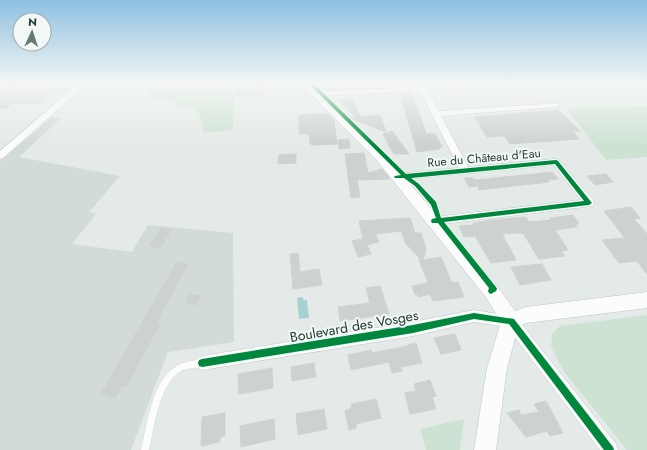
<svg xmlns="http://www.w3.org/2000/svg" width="647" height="450" font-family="Jost,sans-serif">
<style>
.built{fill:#d2dbd7}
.green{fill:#cee2d3}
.water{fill:#a6d2d6}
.building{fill:#cdd2d0;stroke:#cdd3d0}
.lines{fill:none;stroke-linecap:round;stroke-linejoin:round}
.service-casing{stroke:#c1c7c4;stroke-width:0.5}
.minor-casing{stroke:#c1c7c4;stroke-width:1}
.secondary-casing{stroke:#c0c7c4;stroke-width:1}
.service{fill:#fbfcfb;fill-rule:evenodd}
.minor{fill:#fbfcfb;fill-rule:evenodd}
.secondary{fill:#fbfcfb;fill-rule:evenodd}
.cycleway-casing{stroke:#f2f8f5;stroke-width:2}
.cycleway{fill:#00873e;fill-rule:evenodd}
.labels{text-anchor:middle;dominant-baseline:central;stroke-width:4;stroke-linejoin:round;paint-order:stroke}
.street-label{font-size:12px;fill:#233c34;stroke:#f2f8f5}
.near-street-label{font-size:14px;fill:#233c34;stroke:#f2f8f5}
</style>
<rect width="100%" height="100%" fill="#e4eae7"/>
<path class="built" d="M52,117L60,119L19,157L120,176L89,212L96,214L72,244L132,252L148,225L233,233L234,342L168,352L131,450H0V161Z"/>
<path class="green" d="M149,83H234L233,130L204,133C199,109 201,111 176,105L178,102L148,97Z
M311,83H555L442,87L438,84L320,92Z
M647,106V157L606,160L567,109Z
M647,315V450H627L564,372L551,347L552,334L560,326Z
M464,419L460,450H426L420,429Z"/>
<path class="water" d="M303,297V300H307L309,318L299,319L297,298Z"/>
<path class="building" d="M236,83H261L263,95L237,96Z
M47,84L69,85V90L67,92H50L42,103L10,104L7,108H0V88H9L11,86Z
M400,93H411L414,104H416L426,134H435L442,147H439L440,149L417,152Z
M353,99L360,117L380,115L386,132L350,118H356L339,100Z
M559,110L580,131H572L579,139L510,144L504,136L487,137L475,117Z
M328,114L334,120L337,144L313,145L310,144L309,134H299V115Z
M392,131L409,154H394L383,134Z
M349,139L350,148L339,149L338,140Z
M364,153L368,173L382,169L390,179L357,180L360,197L351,198L345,154Z
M296,154V163L278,164L279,155Z
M552,172L558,179L548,180L549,182L479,190L478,186L469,187L464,178H473L478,186L475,180Z
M606,174L613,182L595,185L587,176Z
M631,207L640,218L634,219L647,234V274L637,261L619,263L602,240L625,238L604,211Z
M573,215L579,224L575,225L577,227L555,230L568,250L561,251L565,256L539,259L523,233H518L502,234L516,260L491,263L475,236L464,237L459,226L474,225L473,223L490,220L526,217L529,222L552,220L550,218Z
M410,218L415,233H421L423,239L426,249L423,260L441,257L452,283L458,282L464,297L433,301L430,294L418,297L417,294L415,295L412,286L428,283L419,260H421L406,244L401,231L375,234L379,242L367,245L371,254L358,257L352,241L363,239L359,221Z
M161,228L171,230L160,248L149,246Z
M298,253L300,272L319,269L322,285L293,289L290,254Z
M177,262L188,264L156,323L160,324L127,385L121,387L115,398L101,394Z
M542,264L551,280L520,285L511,267Z
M380,286L389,314L340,321L338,307L370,303L366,288Z
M190,294L200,296L196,305L186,303Z
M455,334L461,350L441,354L434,338Z
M416,343L422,363L401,367L402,371L392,373L389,362L351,370L348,355L371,350L372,353L408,346L407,345Z
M314,363L316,377L292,381L291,367Z
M272,368L273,388L239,394L238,374Z
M430,380L436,396L432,397L436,409L410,414L405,393L416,391L414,384Z
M376,399L381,418L356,424V428L349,430L345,411L352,408L351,404Z
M546,401L563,433L550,436L547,431L526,437L507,413L519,410L521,415L539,412L534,404Z
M324,409L327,429L298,435L296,414Z
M225,413V436L220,437V442L201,446L202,417Z
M274,419L275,439L241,447L240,426Z"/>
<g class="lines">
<defs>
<path id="service" d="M202,359L205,360L206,363L205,366C198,368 190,368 183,370C160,380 154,428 149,450H141C147,424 152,379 178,365C185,361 194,361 202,359Z"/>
<path id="minor" d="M79,83H88L3,158L0,159V151Z
M423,87L427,89L439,111L559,103V107H556L441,116L468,167L556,159L559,160L593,200L594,203L593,206L434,225L430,224L429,221L430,218L434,217L581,200L554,165L397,180L394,179L392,177L394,175L397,174L459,168L420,91L316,96L312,94L316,92Z
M474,310L516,317L616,444L618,450H600L507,327L474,322L413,336L202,370L197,368L195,363L197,358L202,356L413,322Z"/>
<path id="secondary" d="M299,83H310L383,152L497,286L515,311L526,307L647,292V308L526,323L518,327L507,368L496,450H474L487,368L501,322L485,296L375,158Z"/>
</defs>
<use href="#service" class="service-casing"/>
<use href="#minor" class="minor-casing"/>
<use href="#secondary" class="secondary-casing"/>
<use href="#service" class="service"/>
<use href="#minor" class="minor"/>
<use href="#secondary" class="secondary"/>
<defs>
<path id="cycleway" d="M308,83H313L406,174L556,160L558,161L592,203L589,205L444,222L496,287L497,289L496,291L491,294L489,293L488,291L489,288L438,223H432L431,221L432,219L436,218L431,205L415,186L404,178H395L394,177L395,176L401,175ZM555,164L584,201L441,218L436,202L419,184L411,178Z
M474,313L514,319L613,447L614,450H604L509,324L474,319L413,333L202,367L199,366L198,363L199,360L202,359L413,325Z"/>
</defs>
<use href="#cycleway" class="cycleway-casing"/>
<use href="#cycleway" class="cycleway"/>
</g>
<linearGradient id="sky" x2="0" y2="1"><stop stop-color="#8dc0e1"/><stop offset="0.57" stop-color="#f3f6f4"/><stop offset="1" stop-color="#f3f6f4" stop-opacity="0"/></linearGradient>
<rect width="647" height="146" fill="url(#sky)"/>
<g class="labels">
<g class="street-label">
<text transform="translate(484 158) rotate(-5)">Rue du Château d'Eau</text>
</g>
<g class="near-street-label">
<text transform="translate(354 326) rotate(-10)">Boulevard des Vosges</text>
</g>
</g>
<g transform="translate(32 32) rotate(3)"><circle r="19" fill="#f2f8f5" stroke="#9fada8"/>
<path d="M0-3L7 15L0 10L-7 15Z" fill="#677973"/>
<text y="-6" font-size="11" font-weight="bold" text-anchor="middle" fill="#233c34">N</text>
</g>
</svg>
